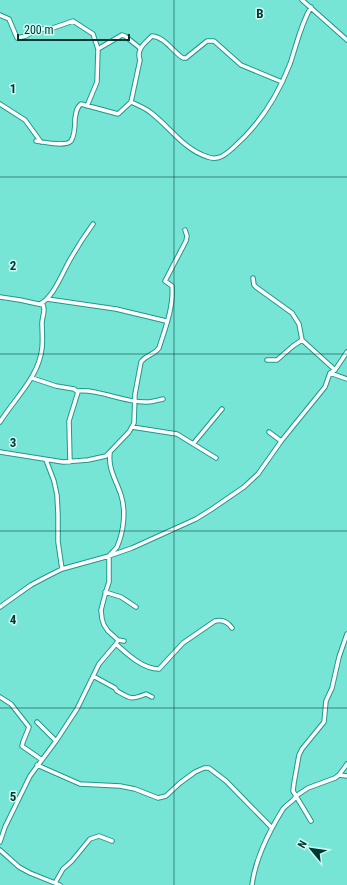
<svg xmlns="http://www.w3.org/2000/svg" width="347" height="885" font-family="'Roboto Condensed',sans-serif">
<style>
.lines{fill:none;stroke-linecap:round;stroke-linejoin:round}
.minor-casing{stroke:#1b998c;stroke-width:5.5}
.minor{stroke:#fff;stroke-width:3.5}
.grid{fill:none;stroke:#023631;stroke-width:1;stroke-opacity:0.55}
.grid-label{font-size:13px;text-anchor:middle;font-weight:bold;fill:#023631;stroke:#c9fbf3;stroke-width:3;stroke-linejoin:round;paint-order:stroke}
</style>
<rect width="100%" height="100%" fill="#77e5d6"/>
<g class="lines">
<defs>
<path id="minor" d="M302,0L347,40
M0,15L9,19L17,38L26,36L37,29H50L73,21L93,34L98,49L97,82L87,106
M98,49L122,35L125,36L140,48
M131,102C138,105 145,108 150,112C169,126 184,150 208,157C219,161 226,154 234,147C259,125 278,95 290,64C297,44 300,26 311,7
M0,104L25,120L41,142
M36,141C43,142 66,147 71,141C75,135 75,125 75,119C76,113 76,108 81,104L118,114L131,102L140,60C136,49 145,43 152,36C165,37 173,52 183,58H186L207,41H214L241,65L282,82
M253,278L254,285L256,287L292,313L299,324L302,340L335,370
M0,297L20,300L43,305C46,310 42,317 42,323C42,331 43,339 42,348C39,377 15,398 0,422
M47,299L116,309L166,321
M40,304C54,297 63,271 71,258C78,246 85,235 93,224
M267,360H277L293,346L302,340
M330,373L347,379
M32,378L56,386L74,389L78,392L69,421L70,462
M77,391C101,389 123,403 147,402C153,402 158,400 163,399
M132,427L177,434L216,458
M269,432L281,441
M193,444L222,409
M0,452L63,462L88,460L106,456L129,432L134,423L135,394L141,362C146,355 154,355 159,348C165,329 174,306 172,286L165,281L186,241L187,236L185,230
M110,453C108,469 116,480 121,495C126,510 124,531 117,547C115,550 111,553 109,556V582L106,591L101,610L102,619L104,625L108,631L118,640L116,644C127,654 143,669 159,669L183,643L215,621C223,619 228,622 232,628
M46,460L54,481L57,495L58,514V542L62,569
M105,592L121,597L136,607
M0,607L31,585L48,576L62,569L109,556L132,548L196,519L212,509L244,487L258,474L282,440L325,387L330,373L335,370L347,352
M118,640L124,641
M93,676L115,688L117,691C131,699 131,700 146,694L152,697
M0,697L11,704L29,727L23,742L22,746L42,760
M37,722L56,741
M37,765L80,784L120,786L135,789L158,798L166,796L180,783L195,772L204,768H209L226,781L272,828
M339,775L347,776
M311,821L296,796L308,788L335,778L339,775L347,764
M0,842L5,827L30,776L56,741L77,709L99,664L116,644
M0,850L19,867L30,873L60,885
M55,883L63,869L72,861L90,839L99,836L112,841
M252,885C255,860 270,830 283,809C287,804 294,801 296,796L293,791L294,783L299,755L302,749L324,722L326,701L332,688L339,657L347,634"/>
</defs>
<use href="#minor" class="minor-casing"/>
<use href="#minor" class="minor"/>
</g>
<path class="grid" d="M174,0V885M0,177H347M0,354H347M0,531H347M0,708H347"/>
<g class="grid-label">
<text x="260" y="18">B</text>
<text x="13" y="93">1</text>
<text x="13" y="270">2</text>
<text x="13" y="447">3</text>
<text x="13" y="624">4</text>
<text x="13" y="801">5</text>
</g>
<g transform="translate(311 849) rotate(299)" stroke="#c9fbf3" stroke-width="3" paint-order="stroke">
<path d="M0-3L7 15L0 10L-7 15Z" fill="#023631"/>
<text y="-6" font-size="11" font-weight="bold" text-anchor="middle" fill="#023631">N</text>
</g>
<path d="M18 34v6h111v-6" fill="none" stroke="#023631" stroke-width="2"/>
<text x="24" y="34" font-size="12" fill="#023631" stroke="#c9fbf3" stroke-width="3" paint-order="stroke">200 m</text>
</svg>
